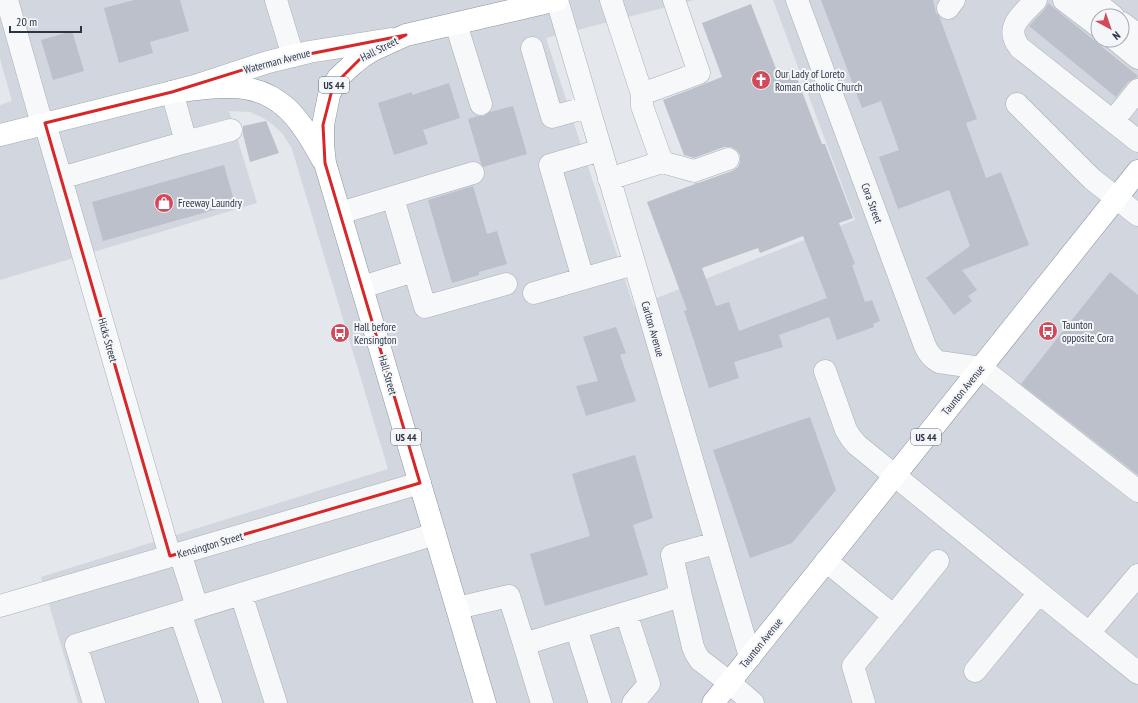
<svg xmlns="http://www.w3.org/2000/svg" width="1138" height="703" font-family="'PT Sans Narrow',sans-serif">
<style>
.built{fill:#d2d6de;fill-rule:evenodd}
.building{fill:#bbc0ca;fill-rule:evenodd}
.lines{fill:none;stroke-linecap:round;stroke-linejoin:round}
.minor-casing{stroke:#a9aeb7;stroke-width:23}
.major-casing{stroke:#a3abb8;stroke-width:23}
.highway-casing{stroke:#8b94a3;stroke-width:23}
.minor{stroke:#f7f8fa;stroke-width:22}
.major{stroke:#fff;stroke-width:22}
.highway{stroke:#fff;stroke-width:22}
.marked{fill:none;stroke:#d62828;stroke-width:3;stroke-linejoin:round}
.labels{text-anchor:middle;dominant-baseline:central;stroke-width:4;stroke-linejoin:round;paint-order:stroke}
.shield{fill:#f4f6f9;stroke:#676e7b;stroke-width:1}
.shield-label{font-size:10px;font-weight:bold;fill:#2b3445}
.street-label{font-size:11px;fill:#2b3445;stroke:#f4f6f9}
.poi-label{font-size:11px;fill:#2b3445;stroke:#f4f6f9;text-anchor:start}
</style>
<rect width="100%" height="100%" fill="#e4e7ec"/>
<path class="built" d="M0,0H694L546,38L634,307L855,220L773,0H1138V703H78L41,577L388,469L292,149L282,133L272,124L263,118L250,112L229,111L257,203L0,280V105L12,101L0,59ZM1098,16H1122V40H1098Z"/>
<path class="building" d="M134,0H180L189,31L150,42L153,53L119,63L104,8Z
M821,0H933L936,13L939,16L977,119L966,123L986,178L1001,172L1029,245L962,270L977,290L968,296L972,301L954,315L926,278L970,246L949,190L898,209L879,157L899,150L881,101L862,108Z
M1048,3L1138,76L1136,78L1133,79L1128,82L1116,97L1029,26L1045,9Z
M751,4L778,74L793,68L822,144H825L853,218L839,223L855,264L852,265L865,302L872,300L880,321L873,324L874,327L837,340L829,317L779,335L783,347L734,362L739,378L709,388L694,341L684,311L687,310L647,202L695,184V183H698L732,171L738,167L740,162V155L736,150L731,147H724L694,158L684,155L663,100L722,77L702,23ZM803,236L827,298L739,331L729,302L716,306L702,268L758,248L760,253Z
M72,31L84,71L53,80L41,40Z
M449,83L460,118L423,130L428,144L394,155L378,103L412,92V95Z
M513,106L527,154L483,167L481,163L468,119L478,116H484L490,112Z
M266,121L279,153L250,162L243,134V126Z
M224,165L235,204L103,241L92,202Z
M473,186L487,234L497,231L507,264L479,272V275L452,283L428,200Z
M1110,272L1138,295V475L1021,384Z
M616,327L626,353L620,355L636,401L586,416L576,386L598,381L583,337Z
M810,417L836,490L792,543L750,558L713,450Z
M635,455L653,518L633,525L648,575L545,606L530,554L590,536L572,474Z"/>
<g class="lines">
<defs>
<path id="minor" d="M7,0L42,124
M276,0L293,56
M557,0L750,657
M797,0L925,346C928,353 932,358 939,362L981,368L1138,491
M1036,0C1022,15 1003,27 1020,48L1138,141
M1064,0L1098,26
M1093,0L1113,16
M948,8L954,0
M1122,23L1138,35
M456,24L481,104
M1116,40L1138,58
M532,48L552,117L588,107
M642,94L699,73L674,0
M1017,104L1092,179L1138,215
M1113,121L1138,90
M45,123L170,556
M186,142L231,130
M662,162L694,171L728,159
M61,178L186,142L172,92
M609,179L662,162L642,106V94L611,0
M393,198L425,307L506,284
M340,213L473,173
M583,279L550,165L601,150
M362,287L414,271
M534,293L634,264
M825,371L846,430L851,438L857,445L1138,673
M180,553L197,607
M826,561L894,616
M241,594L276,703
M681,596L693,647L696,654L700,660L730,683L753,703
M0,606L420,483
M457,608L509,596L524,644L681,596L672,555L716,543
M180,613L211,703
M626,613L649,684L633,703
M576,628L600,703
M1089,633L1138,575
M524,644L542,703
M975,671L1039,593
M94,703L76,645L435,534
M864,703L853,666L938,561"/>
<path id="major" d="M0,135L172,92L195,86L268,62L309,52L391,39"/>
<path id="highway" d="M172,92C191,90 211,86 230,87C279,87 301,119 322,159
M485,703L325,163L323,145V125L329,95L333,86L338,78L353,64L362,57L373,50L406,35L557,0
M713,703L1138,171"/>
</defs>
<use href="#minor" class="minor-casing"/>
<use href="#major" class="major-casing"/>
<use href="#highway" class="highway-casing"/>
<use href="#minor" class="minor"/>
<use href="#major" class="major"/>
<use href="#highway" class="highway"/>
</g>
<path class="marked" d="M406,35L362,57L333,86L323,125L325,163L420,483L170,556L45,123L172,92L268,62Z"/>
<defs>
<symbol id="church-disc" viewBox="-11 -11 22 22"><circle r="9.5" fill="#d1495b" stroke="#f4f6f9"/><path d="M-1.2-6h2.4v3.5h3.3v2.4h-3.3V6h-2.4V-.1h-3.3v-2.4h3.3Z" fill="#fff"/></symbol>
<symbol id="shop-disc" viewBox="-11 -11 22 22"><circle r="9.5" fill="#d1495b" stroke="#f4f6f9"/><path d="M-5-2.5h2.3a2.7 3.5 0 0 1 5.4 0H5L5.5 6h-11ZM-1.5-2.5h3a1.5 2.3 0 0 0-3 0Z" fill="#fff"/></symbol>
<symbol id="bus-disc" viewBox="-11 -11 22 22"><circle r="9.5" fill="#d1495b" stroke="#f4f6f9"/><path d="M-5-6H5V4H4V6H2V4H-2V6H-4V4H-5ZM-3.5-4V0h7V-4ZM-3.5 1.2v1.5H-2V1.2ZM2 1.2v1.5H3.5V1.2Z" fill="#fff"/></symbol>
</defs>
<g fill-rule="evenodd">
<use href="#church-disc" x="750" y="69" width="22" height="22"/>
<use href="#shop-disc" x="153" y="192" width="22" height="22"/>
<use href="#bus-disc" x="1037" y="320" width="22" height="22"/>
<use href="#bus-disc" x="329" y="322" width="22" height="22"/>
</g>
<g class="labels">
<g class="shield">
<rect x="319" y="77" width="30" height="16" rx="3"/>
<rect x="391" y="429" width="30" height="16" rx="3"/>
<rect x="911" y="429" width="30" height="16" rx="3"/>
</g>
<g class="shield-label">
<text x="334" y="85">US 44</text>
<text x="406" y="437">US 44</text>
<text x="926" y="437">US 44</text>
</g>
<g class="street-label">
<text transform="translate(379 49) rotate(-27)">Hall Street</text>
<text transform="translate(277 61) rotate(-15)">Waterman Avenue</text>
<text transform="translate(872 203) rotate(70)">Cora Street</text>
<text transform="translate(653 329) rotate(74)">Carlton Avenue</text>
<text transform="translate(108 340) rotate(74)">Hicks Street</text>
<text transform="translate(388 375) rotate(74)">Hall Street</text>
<text transform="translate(963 390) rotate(-51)">Taunton Avenue</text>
<text transform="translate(210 545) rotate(-16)">Kensington Street</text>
<text transform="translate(761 643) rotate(-51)">Taunton Avenue</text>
</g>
<g class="poi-label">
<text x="775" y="74">Our Lady of Loreto<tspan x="775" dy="13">Roman Catholic Church</tspan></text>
<text x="178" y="203">Freeway Laundry</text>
<text x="1062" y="325">Taunton<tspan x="1062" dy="13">opposite Cora</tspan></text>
<text x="354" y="327">Hall before<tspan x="354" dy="13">Kensington</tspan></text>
</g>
</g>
<g transform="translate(1110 28) rotate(140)"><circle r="19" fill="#f4f6f9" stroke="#a4a8b1"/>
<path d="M0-3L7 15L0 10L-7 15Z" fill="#d1495b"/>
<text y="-6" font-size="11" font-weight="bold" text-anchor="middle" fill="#2b3445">N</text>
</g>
<path d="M10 26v6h71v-6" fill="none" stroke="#2b3445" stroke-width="2"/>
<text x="16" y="26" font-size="12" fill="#2b3445" stroke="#f4f6f9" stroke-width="3" paint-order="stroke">20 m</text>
</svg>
